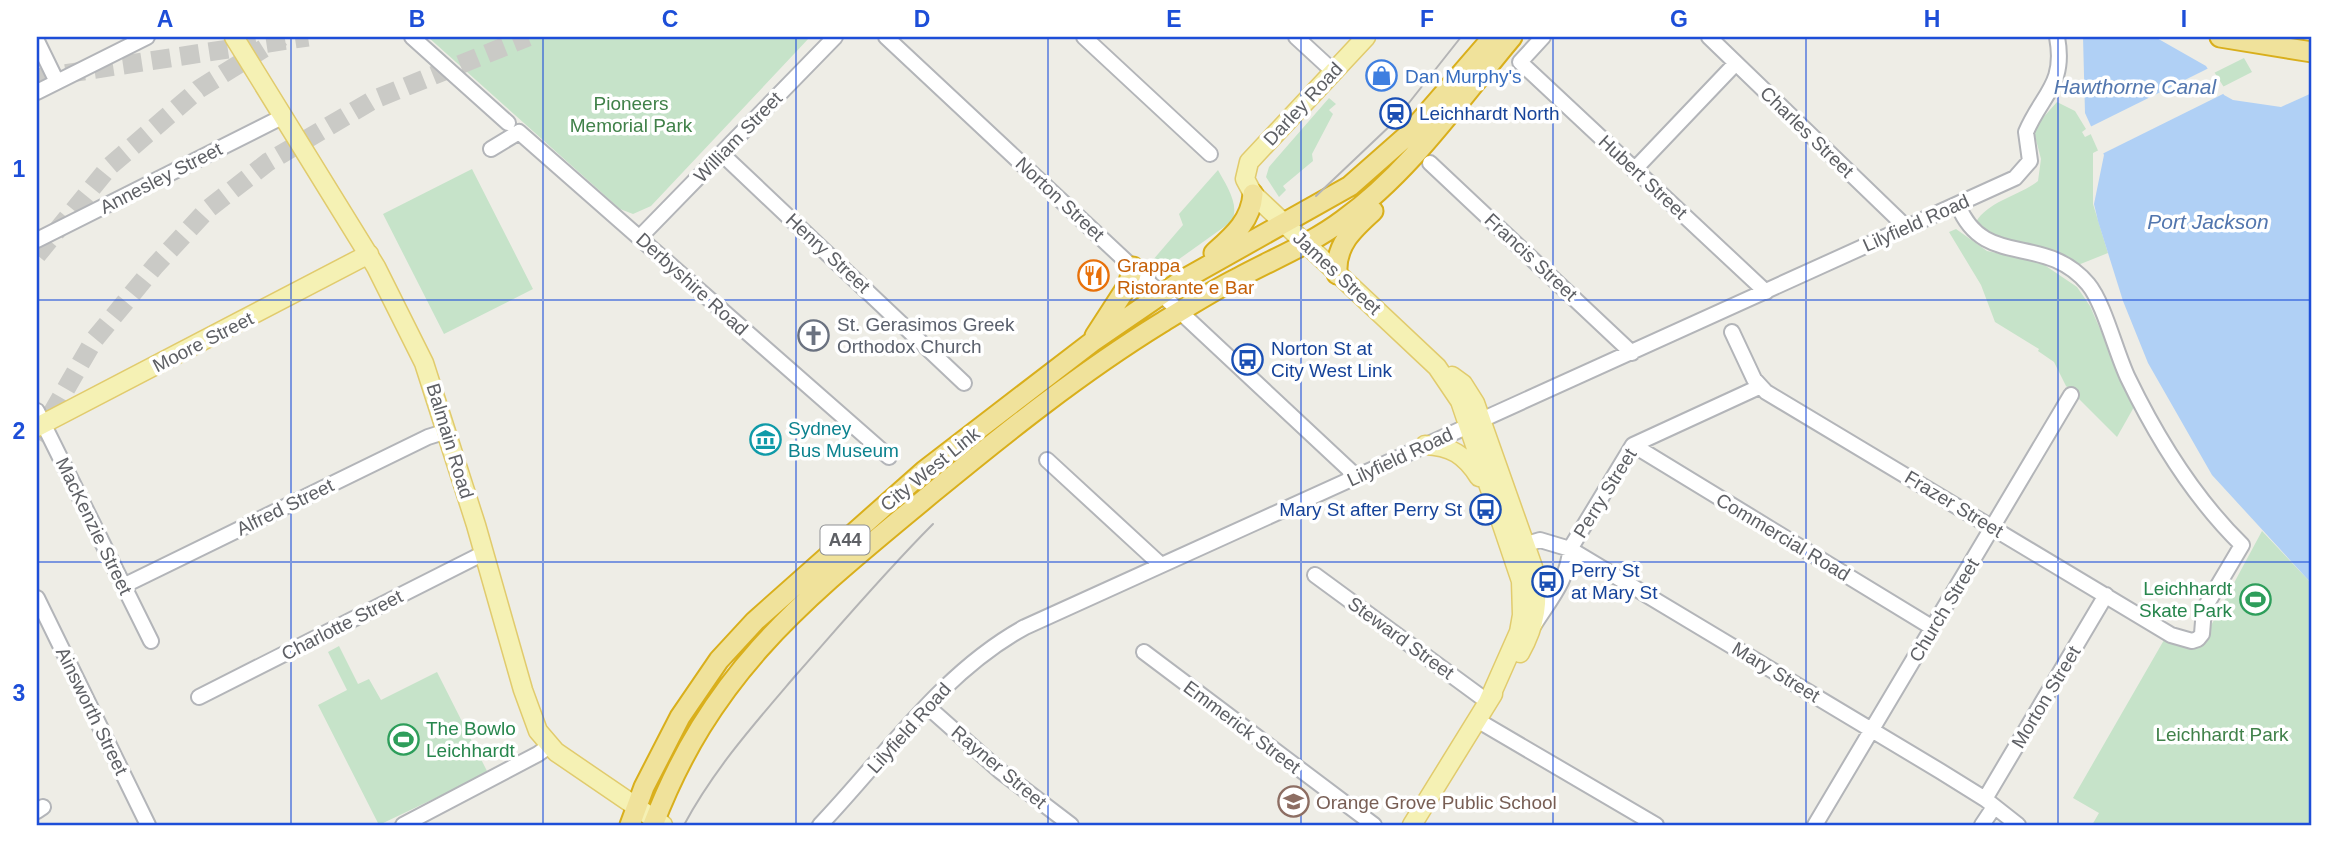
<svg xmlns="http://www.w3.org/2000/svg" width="2349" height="862" font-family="Helvetica,sans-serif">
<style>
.green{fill:#c6e3c9}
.water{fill:#b0d0f5}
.pier{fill:#eeede6}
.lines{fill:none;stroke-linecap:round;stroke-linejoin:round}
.highway-tunnel{stroke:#cacac6;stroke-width:19;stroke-dasharray:19 10;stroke-linecap:butt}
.minor-casing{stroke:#b3b5b9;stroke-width:18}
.major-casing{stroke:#e1cb6d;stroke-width:21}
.highway-casing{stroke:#d9af1c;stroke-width:23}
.minor{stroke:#fff;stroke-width:14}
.major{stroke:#f5f1b4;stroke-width:18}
.highway{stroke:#f0e29b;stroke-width:19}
.tram{stroke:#b4b4b5;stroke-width:2}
.grid{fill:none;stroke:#1d4ed8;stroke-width:2;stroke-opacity:0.55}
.labels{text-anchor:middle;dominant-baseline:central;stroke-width:7;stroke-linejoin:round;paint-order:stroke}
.shield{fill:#fff;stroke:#8e9093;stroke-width:2}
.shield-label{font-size:18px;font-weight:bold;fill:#5e6065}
.shop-label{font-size:19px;fill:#366cbe;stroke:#fff;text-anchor:start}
.park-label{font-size:19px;fill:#408149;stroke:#fff}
.street-label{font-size:19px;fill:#5e6065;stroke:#fff}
.transit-label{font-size:19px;fill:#164399;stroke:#fff;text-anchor:start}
.food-label{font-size:19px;fill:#c56008;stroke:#fff;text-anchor:start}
.worship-label{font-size:19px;fill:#5b616d;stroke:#fff;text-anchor:start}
.culture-label{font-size:19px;fill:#0d838f;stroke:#fff;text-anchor:start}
.leisure-label{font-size:19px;fill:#27864d;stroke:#fff;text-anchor:end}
.education-label{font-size:19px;fill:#785e54;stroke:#fff;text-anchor:start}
.water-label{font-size:21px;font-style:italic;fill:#5276ae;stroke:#fff}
.neatline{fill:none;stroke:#1d4ed8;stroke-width:2.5}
.grid-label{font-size:23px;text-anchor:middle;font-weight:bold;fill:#1d4ed8}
</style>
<rect width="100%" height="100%" fill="#eeede6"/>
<path class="green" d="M428,37H810L651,206L633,214L620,209Z
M2244,58L2252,72L2093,153V204L2108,253L2078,265L2055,250L1999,239L1979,229L1976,222C1988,201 2019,196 2038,181L2041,159L2034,132L2040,121L2057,102L2075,111L2086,129L2082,132L2085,137Z
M1329,98L1336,104L1329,110L1333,114L1312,154L1313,161L1283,186L1286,190L1279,197L1266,177L1269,167Z
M472,169L533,289L444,334L383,214Z
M1218,170C1226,185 1241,206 1231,222L1168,267L1152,261L1183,225L1179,214Z
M1956,229L1987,251L2040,262L2077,287L2090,306L2134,407L2117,437L2066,386L2054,362L2038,351L2039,349L1995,322L1981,285L1949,232Z
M2262,531L2312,584V825H2092L2099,813L2073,798L2164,640L2200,646Z
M339,646L358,684L369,679L381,700L437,672L488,773L379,825L318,705L347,690L328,652Z"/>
<path class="water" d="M2083,37H2155L2206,66L2224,95L2233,100L2281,107L2312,93V584L2212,475L2148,363L2123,301L2098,221L2094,204L2104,155L2085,113Z"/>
<path class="pier" d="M2211,67L2227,92L2100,155L2088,128Z"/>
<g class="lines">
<path class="highway-tunnel" d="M37,78L308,37
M37,255L110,166L199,89L282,37
M37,439L94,340L155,266L208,209L268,162L373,100L528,37"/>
<defs>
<path id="minor" d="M412,37L508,123
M886,37L1357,477
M1084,37L1210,154
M1296,37L1334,72
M1543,37L1520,62L1766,292
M1709,37L1906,227
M37,41L57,82
M37,92L147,37
M491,149L519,132L889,457
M722,154L964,383
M1430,163L1632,353
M1634,170L1736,63
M640,237L835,37
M37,240L284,116
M1732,332L1754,379L1766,392L2171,635L2192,641L2198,639L2202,634L2204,609L2242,545C2194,498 2157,438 2128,378C2116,353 2104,303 2088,284C2044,232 1984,270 1958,205
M37,411L151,641
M1633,445L1933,628
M1047,460L1161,565
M1517,547L1540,540L1570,549L1940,771L1985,799L2018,825
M1315,575L1488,702
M123,586L428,437L447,431
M37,598L148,825
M1534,625C1549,601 1569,578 1570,549L1633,445L1759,387
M1144,652L1374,825
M199,697L484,553
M928,707L1000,771L1071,825
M1477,720L1656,825
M1985,799L2106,595
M37,811L43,807
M403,825L538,754L549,746
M820,825C885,757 941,673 1025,627L2015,178L2030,161L2026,132C2042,94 2066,85 2057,37
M1815,825L2071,395
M1982,825L1994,807"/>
<path id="major" d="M234,37L376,267L424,363L476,525L523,690L538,731L556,752L663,825
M1366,37L1249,162L1245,179L1253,194L1437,367L1460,401L1521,581L1522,615L1519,632L1488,702
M1452,376L1463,384L1475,403L1533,567C1540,599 1536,625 1520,653
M37,427L369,254
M1425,445C1451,446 1465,455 1479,477
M1412,825L1493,694"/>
<path id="highway" d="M2220,37L2312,52
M1214,253C1233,236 1251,221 1253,194
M1337,274C1335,245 1353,229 1373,211
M1095,336L1128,285L1133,267
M630,825L644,787L680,717L719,660L755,621L924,471L1092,342L1181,281L1350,186L1409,134L1493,37
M653,825C713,668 807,597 932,493C1005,433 1080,373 1161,323C1187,307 1212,291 1238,278C1273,259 1311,244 1343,220C1410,172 1459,100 1512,37"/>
</defs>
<use href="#minor" class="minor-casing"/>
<use href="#major" class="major-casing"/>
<use href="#highway" class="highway-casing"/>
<use href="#minor" class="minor"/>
<use href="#major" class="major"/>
<use href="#highway" class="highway"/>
<path class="tram" d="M1316,196L1393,123L1461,37
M684,825C714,769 755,723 796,675C841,624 885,572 933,524"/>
</g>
<path class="grid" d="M291,37V825M543,37V825M796,37V825M1048,37V825M1301,37V825M1553,37V825M1806,37V825M2058,37V825M37,300H2312M37,562H2312"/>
<defs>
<symbol id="shop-ring" viewBox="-11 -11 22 22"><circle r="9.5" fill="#fff" stroke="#3f7fe0" stroke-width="1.5"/><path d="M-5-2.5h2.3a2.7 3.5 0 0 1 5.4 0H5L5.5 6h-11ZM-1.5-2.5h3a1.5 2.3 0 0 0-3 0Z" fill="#3f7fe0"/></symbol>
<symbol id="station-ring" viewBox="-11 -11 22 22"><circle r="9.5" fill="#fff" stroke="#1a4fb4" stroke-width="1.5"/><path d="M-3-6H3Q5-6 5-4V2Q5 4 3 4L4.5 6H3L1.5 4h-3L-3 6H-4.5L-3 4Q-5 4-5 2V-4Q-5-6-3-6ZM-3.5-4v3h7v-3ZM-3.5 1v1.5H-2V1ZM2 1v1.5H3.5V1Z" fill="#1a4fb4"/></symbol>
<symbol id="restaurant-ring" viewBox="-11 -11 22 22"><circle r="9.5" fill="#fff" stroke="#e8710a" stroke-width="1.5"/><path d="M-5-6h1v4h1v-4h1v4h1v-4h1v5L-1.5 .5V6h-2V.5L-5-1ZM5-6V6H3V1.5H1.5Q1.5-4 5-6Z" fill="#e8710a"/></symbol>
<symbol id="church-ring" viewBox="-11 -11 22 22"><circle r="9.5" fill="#fff" stroke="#6b7280" stroke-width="1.5"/><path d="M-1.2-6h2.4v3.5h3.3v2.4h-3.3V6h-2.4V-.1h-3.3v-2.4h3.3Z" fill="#6b7280"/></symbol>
<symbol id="bus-ring" viewBox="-11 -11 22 22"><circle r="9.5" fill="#fff" stroke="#1a4fb4" stroke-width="1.5"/><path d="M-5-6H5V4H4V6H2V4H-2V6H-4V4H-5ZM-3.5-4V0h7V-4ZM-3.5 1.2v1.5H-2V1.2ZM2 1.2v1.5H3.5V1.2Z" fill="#1a4fb4"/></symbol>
<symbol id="museum-ring" viewBox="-11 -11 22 22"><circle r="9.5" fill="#fff" stroke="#0f9aa8" stroke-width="1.5"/><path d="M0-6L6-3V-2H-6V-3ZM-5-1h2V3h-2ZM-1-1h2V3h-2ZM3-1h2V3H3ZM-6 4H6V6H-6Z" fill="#0f9aa8"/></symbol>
<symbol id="stadium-ring" viewBox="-11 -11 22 22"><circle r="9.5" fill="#fff" stroke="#2e9e5b" stroke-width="1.5"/><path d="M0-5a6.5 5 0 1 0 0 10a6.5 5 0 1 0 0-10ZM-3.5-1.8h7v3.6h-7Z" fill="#2e9e5b"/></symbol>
<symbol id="school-ring" viewBox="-11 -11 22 22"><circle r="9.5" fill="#fff" stroke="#8d6e63" stroke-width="1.5"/><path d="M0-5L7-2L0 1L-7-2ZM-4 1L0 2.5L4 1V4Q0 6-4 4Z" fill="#8d6e63"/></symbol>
</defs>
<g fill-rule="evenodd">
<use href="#shop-ring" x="1364" y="58" width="35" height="35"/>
<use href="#station-ring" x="1378" y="96" width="35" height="35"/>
<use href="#restaurant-ring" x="1076" y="258" width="35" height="35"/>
<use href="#church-ring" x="796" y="318" width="35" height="35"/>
<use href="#bus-ring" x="1230" y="342" width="35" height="35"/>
<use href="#museum-ring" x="748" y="422" width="35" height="35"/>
<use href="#bus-ring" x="1468" y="492" width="35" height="35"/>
<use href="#bus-ring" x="1530" y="564" width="35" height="35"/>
<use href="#stadium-ring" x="2238" y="582" width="35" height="35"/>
<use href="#stadium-ring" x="386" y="722" width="35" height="35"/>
<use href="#school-ring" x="1276" y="784" width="35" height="35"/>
</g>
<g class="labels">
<rect class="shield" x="820.5" y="525.5" width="49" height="29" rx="5"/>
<g class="shield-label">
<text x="845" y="540">A44</text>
</g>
<g class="shop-label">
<text x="1405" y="76">Dan Murphy's</text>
</g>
<g class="park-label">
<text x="631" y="103">Pioneers<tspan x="631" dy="22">Memorial Park</tspan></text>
<text x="2222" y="734">Leichhardt Park</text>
</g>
<g class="street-label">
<text transform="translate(1303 104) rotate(-47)">Darley Road</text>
<text transform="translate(1807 132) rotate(44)">Charles Street</text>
<text transform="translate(738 137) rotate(-46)">William Street</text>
<text transform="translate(1643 177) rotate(43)">Hubert Street</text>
<text transform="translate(161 178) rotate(-27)">Annesley Street</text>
<text transform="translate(1060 199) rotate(43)">Norton Street</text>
<text transform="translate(1916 223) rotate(-24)">Lilyfield Road</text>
<text transform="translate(828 253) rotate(43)">Henry Street</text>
<text transform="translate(1531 257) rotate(43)">Francis Street</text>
<text transform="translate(1337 273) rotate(43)">James Street</text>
<text transform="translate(692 284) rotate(42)">Derbyshire Road</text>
<text transform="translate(203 342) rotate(-27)">Moore Street</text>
<text transform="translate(450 441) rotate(73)">Balmain Road</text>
<text transform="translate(1400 457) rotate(-25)">Lilyfield Road</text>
<text transform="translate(930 469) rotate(-39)">City West Link</text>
<text transform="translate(1605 493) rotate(-58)">Perry Street</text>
<text transform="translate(1954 504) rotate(31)">Frazer Street</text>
<text transform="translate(285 507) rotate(-26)">Alfred Street</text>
<text transform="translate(94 526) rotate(64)">MacKenzie Street</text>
<text transform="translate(1783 537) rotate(31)">Commercial Road</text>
<text transform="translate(1944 610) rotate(-59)">Church Street</text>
<text transform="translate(342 625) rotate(-27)">Charlotte Street</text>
<text transform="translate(1401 638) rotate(36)">Steward Street</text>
<text transform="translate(1776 672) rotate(31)">Mary Street</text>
<text transform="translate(2046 697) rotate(-59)">Morton Street</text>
<text transform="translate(92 711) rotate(64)">Ainsworth Street</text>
<text transform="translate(1242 727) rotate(37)">Emmerick Street</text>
<text transform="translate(909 728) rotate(-48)">Lilyfield Road</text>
<text transform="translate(999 767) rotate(40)">Rayner Street</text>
</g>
<g class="transit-label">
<text x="1419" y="113">Leichhardt North</text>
<text x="1271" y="348">Norton St at<tspan x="1271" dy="22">City West Link</tspan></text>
<text x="1462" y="509" text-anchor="end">Mary St after Perry St</text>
<text x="1571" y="570">Perry St<tspan x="1571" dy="22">at Mary St</tspan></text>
</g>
<g class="food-label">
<text x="1117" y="265">Grappa<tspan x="1117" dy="22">Ristorante e Bar</tspan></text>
</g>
<g class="worship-label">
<text x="837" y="324">St. Gerasimos Greek<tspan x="837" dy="22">Orthodox Church</tspan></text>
</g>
<g class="culture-label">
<text x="788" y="428">Sydney<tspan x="788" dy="22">Bus Museum</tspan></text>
</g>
<g class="leisure-label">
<text x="2232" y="588">Leichhardt<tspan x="2232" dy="22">Skate Park</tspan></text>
<text x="426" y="728" text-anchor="start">The Bowlo<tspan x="426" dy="22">Leichhardt</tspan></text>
</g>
<g class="education-label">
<text x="1316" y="802">Orange Grove Public School</text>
</g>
<g class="water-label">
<text x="2135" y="86">Hawthorne Canal</text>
<text x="2208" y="221">Port Jackson</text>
</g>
</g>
<rect width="2349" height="862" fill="none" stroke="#ffffff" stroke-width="77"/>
<rect x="38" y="38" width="2272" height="786" class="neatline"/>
<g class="grid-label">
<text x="165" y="27">A</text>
<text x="417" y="27">B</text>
<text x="670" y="27">C</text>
<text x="922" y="27">D</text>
<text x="1174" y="27">E</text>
<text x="1427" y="27">F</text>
<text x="1679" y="27">G</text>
<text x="1932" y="27">H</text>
<text x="2184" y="27">I</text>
<text x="19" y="177">1</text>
<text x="19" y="439">2</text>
<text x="19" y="701">3</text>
</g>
</svg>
